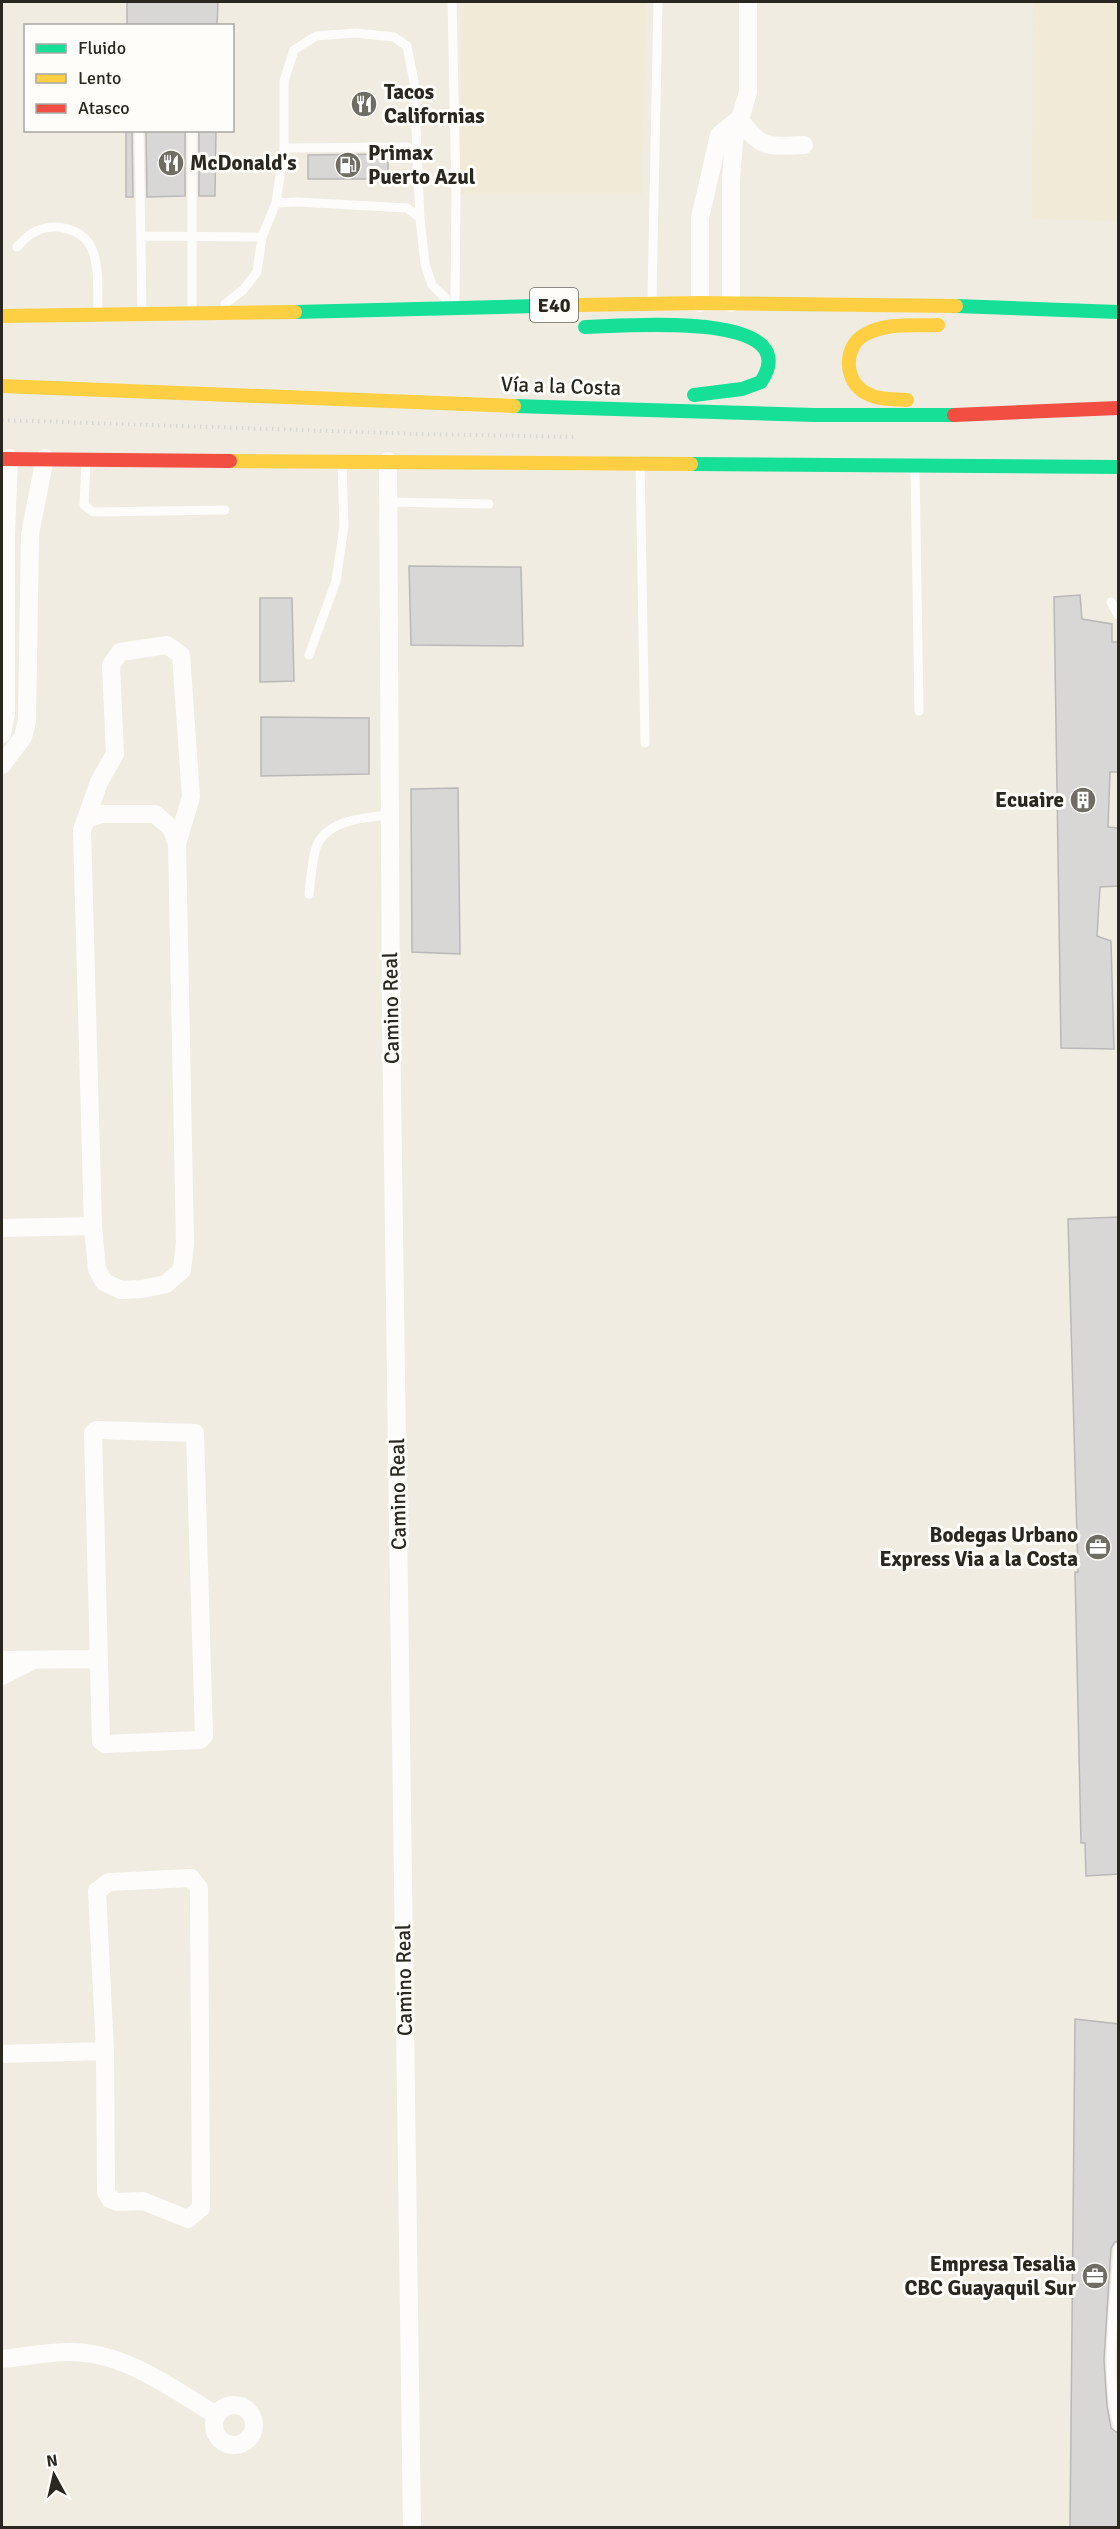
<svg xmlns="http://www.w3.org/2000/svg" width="1120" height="2529" font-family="Signika,sans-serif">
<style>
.built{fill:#f1ead6}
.building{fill:#d9d7d6;stroke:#bab8b7;stroke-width:1.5}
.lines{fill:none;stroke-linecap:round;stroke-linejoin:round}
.path{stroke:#d9d8d4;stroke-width:4;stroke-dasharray:1.5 4.5;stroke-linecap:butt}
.lane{stroke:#fdfcfb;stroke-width:9}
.street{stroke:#fdfcfb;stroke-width:18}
.fast{stroke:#16e098;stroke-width:14}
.slow{stroke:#ffcf43;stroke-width:14}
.jam{stroke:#f24e42;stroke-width:14}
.labels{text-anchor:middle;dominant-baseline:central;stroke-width:6;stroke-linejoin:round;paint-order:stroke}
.shield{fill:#fefdf9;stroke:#696761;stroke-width:1.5}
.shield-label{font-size:20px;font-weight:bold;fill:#292720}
.poi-label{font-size:21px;font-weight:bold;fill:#292720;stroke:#fefdf9;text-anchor:start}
.street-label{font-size:21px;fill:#292720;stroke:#fefdf9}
</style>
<rect width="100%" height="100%" fill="#f0ece2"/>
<path class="built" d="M463,2H646L642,194H459Z
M1033,2H1118V221L1032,219Z"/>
<path class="building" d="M127,2H218L217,26H127Z
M126,130H132L133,197H126Z
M146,130H185V196L147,197Z
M199,130H216L215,196H199Z
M388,154V179H308V155Z
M409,566L521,567L523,646L411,645Z
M1080,595L1082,619L1112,624V642H1119V772H1110L1108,827L1119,828V886L1100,887L1097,936L1111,941L1114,1049L1061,1048L1054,597Z
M260,598H292L294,681L260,682Z
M261,717L369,718V774L261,776Z
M458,788L460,954L412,952L411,789Z
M1119,1217V1874L1086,1876L1085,1843H1081L1075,1572H1078L1068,1219Z
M1075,2019L1119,2024V2241L1115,2242L1111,2248L1104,2360L1107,2406L1111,2428L1119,2434V2528H1070Z"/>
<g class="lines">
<path class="path" d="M2,420L419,434L577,437"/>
<path class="lane" d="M452,2L456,193L455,301
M139,130L142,311
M284,148L407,147L418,154
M276,203L298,202L407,208L420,218
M142,236L262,237
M17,247C21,243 26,237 31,234C51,221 82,227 92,249C100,268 97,291 98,310
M652,298L658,2
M225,304L243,290L257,272L262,237L276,203L284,148V81L294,50L316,36L356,33L394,37L407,46L414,82L420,218L425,264L432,285L446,299
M192,311V130
M86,461L84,505L93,512L225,510
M640,465L645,743
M915,468L919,711
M388,502L489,504
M1111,602L1118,615
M309,655L336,581L344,526L342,464
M309,894C311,881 312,854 318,843C330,820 366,817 390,815
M1118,2248C1115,2306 1104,2370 1118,2427"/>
<path class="street" d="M739,119C763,150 766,146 804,145
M700,303V218L719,135L739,119
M731,303V180L734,140L748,92V2
M388,461L391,1018L412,2528
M2,734L6,714V534L9,458
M2,765L23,737L27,721L30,534L45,458
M86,819L102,814H155L171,828L177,844L185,1243L182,1270L166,1284L142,1289L121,1290L104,1282L97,1269L93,1226L82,830L99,782L115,754L111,665L120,652L167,645L181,655L191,797L177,844
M2,1228L93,1226
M96,1430L195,1433L204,1736L200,1740L105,1744L101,1741L93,1433Z
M2,1660L99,1659
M2,1676L30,1662
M191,1878L199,1888L201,2208L188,2219L143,2201L117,2202L110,2199L106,2192L105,2051L97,1891L109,1882Z
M2,2054L105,2051
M2,2359C24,2357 48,2352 70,2352C125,2352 171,2388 216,2415
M214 2425a20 20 0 1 1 40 0a20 20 0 1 1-40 0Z"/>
<path class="fast" d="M956,306L1118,312
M295,312L578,305
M585,327C615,327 809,308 761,382L742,389L694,395
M514,406L815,415H954
M691,464L1118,467"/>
<path class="slow" d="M578,305L700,303L956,306
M2,316L295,312
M2,386L514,406
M907,400C893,399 878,400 866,393C844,382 843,347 864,335C886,322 914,326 938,325
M230,461L691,464"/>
<path class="jam" d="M954,415L1118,408
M2,459L230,461"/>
</g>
<defs>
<symbol id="restaurant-disc" viewBox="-11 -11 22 22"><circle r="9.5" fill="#6f6c64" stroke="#fefdf9"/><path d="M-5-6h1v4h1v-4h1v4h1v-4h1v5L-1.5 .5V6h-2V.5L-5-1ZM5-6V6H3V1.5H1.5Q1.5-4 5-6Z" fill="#fff"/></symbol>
<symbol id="fuel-disc" viewBox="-11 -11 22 22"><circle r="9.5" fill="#6f6c64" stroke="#fefdf9"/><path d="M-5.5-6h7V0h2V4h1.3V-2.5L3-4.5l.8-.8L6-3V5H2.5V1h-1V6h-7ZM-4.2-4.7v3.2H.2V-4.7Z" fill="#fff"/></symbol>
<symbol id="building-disc" viewBox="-11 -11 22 22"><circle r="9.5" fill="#6f6c64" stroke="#fefdf9"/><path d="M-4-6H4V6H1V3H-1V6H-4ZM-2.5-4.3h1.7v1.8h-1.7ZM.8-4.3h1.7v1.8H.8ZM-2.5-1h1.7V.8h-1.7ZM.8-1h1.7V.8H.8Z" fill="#fff"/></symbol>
<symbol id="office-disc" viewBox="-11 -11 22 22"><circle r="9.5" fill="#6f6c64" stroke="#fefdf9"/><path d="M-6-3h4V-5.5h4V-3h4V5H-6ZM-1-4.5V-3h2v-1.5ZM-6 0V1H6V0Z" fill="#fff"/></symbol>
</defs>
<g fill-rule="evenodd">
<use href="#restaurant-disc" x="349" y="89" width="30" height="30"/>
<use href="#restaurant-disc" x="156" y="148" width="30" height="30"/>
<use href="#fuel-disc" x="333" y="150" width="30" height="30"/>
<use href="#building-disc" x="1068" y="785" width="30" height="30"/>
<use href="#office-disc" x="1083" y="1532" width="30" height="30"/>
<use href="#office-disc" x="1080" y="2261" width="30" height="30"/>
</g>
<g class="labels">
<rect class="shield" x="530" y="288" width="48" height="34" rx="4.5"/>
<g class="shield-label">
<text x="554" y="305">E40</text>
</g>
<g class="poi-label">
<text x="384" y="92">Tacos<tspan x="384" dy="24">Californias</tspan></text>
<text x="368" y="153">Primax<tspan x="368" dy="24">Puerto Azul</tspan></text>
<text x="190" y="163">McDonald's</text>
<text x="1064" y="800" text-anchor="end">Ecuaire</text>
<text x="1078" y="1535" text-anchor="end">Bodegas Urbano<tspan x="1078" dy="24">Express Via a la Costa</tspan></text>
<text x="1076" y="2264" text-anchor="end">Empresa Tesalia<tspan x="1076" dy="24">CBC Guayaquil Sur</tspan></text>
</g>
<g class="street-label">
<text transform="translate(561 386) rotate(2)">Vía a la Costa</text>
<text transform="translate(391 1008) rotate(-91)">Camino Real</text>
<text transform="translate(398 1494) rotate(-91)">Camino Real</text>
<text transform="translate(404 1980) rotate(-91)">Camino Real</text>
</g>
</g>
<rect width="1120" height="2529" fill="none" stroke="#292720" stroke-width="6"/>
<rect x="24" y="24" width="210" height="108" fill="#fefdf9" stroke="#a9a7a2" stroke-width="1.5"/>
<rect x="36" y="44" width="30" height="9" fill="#16e098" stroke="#a9a7a2" stroke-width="1.5"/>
<text x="78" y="54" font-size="18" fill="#292720">Fluido</text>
<rect x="36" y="74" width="30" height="9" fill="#ffcf43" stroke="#a9a7a2" stroke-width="1.5"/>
<text x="78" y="84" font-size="18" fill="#292720">Lento</text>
<rect x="36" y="104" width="30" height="9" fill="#f24e42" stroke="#a9a7a2" stroke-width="1.5"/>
<text x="78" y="114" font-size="18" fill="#292720">Atasco</text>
<g transform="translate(54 2475) rotate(352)" stroke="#fefdf9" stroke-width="4.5" paint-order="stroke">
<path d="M0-4.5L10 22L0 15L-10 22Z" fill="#292720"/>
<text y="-9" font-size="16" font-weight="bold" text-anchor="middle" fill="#292720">N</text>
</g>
</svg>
